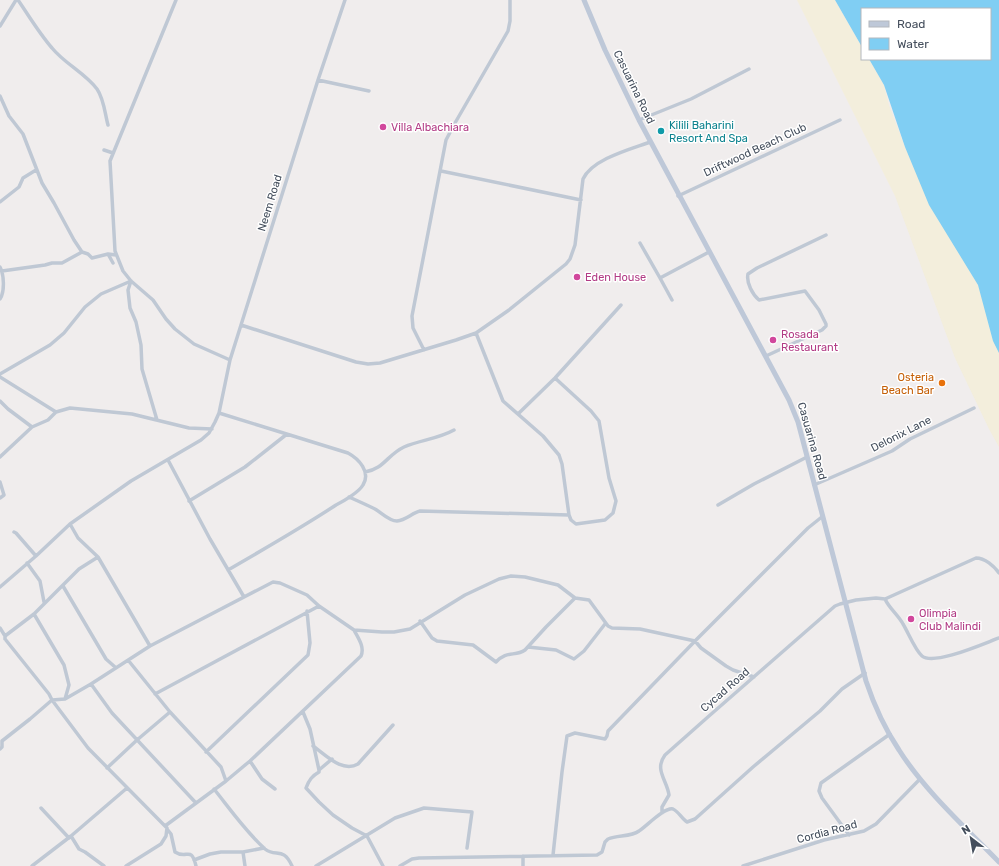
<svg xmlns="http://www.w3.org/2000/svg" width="999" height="866" font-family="Rubik,sans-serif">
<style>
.sand{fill:#f3eedc}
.water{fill:#80cef3}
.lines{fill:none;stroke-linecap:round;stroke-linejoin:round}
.street{stroke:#bfc8d4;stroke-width:3.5}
.secondary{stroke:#bec8d8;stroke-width:5}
.hotel-dot{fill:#d1479c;stroke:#fff;stroke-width:1.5}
.culture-dot{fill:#0f9aa8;stroke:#fff;stroke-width:1.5}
.food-dot{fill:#e8710a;stroke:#fff;stroke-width:1.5}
.labels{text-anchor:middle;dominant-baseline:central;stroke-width:3;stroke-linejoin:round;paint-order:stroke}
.street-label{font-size:11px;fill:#444e5c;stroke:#fff}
.culture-label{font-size:11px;fill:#0d838f;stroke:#fff;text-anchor:start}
.hotel-label{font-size:11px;fill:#b23c85;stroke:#fff;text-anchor:start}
.food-label{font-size:11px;fill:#c56008;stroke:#fff;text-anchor:end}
</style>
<rect width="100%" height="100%" fill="#f0eded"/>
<path class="sand" d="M797,0H835L862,47V59H869L884,85L889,105L905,147L963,259L978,285L999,327V447L989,429L955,358L895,196Z"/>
<path class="water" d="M835,0H999V353L993,341L978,285L929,205L905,147L884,85L869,59H990V9H862V47Z"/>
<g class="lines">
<path class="street" d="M18,0C29,16 39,33 52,48C65,64 85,73 97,89C104,99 105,114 108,125
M176,0L110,161L115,251L123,271L131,281L153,300L166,319L175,329L194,344L230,360
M0,26L16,0
M318,80L369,91
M0,96L9,116L23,134L42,183L54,203L74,240L82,252
M639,120L691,99L749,69
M104,150L113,153
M441,171L581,200
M678,196L840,120
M0,202L19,187L23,178L36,170
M640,243L660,278L709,252
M108,254L113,263
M0,267C4,274 5,292 0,299
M2,271L45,265L52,263H62L82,252L88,254L92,258L108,254L116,255
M660,278L672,300
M131,281L128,290L130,308L136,322L141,345L142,369L157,420
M241,325L356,362L368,364L380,363L456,340L476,333L509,310L566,264L570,259L575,245L583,179C592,159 631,149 650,142
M476,333L503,401L543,436L559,455L562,464L569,515L571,520L576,524L605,520L613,513L616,501L609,478L599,421L591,411L555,378
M424,350L413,328L412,316L446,140L455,123L508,31L510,21V0
M766,356L822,330L826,326V324L819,310L805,291L759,300C753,295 746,283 748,274L757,268L826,235
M0,374L50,345L64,333L85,307L101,294L131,281
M0,377L56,412
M0,401L8,409L32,427
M219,413L348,453C359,459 371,472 363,485C359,492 344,501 336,505C301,528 264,549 228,570
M518,414L555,378L621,305
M0,457L32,427L48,420L56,412L70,408L132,414L189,428L212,429
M168,460L210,539L244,597
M365,472C384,469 387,455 404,447C420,440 438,439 454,430
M0,482L4,495L0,498
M814,485L892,451L910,439L974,408
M349,497C358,501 367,505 375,509C382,513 389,521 397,521C406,520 412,513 420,511L569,515
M189,501L245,467L287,434
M718,505L754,484L807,457
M70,524L78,538L98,557L150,646
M14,532L16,533L36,556L70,524L131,481L201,440L209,433L215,422L219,413L230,360L318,80L345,0
M27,563L40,581L44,602
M63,586L106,659L115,667
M0,587L36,556
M885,599L976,558C985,558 994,566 999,573
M34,614L64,665L69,685L65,699
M420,621L432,638L437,641L473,645L496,662C507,650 515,657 525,650L546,627L575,598
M0,628L5,636
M5,639L49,694L52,700L88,748L165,826
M5,639V636L34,614L79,569L98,557
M528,647L556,650L574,659L584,651L605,624
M128,660L170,712L221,767L226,781
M91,684L112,713L196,803
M155,694L319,606
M303,712L310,729L319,770V772C312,776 309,780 306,788L319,802L333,815L352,828L367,836L383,866
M313,746C326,755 342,773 358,764L393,725
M0,749L2,747V741L30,719L52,700L65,699L91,684L150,646L273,582L280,583L307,595L319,606L354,630L382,632H394L410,629L465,595L499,579L511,576L525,577L558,585L575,598L589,600L608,626L612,628L640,629L695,641L701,648L726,666L733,670L754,677
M206,752L308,655L310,643L307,611
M250,761L262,779L275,789
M107,768L137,740L170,712
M319,770L332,759
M214,789C230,809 246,832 265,849C276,858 283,846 292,866
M41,808L69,838
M662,813V807L669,795C667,780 654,770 665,755L709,716L835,606L840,604L856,600L876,598L885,599C889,608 898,615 903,624C908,632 915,650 922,656C934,666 985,643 999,638
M167,829L171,834L175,852C187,860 191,845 196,866
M849,835L822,798L819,791L821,783L890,734
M71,836L79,849L85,852L104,866
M243,852L245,866
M553,855L562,772L567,736L575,733L605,739L607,736L608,731L695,641L808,528L823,516
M194,860L210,854L221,852H243L264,848
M32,866L71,836L127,788
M126,866L161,844L166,836L167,828L165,826L226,781L250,761L361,656C365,647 358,638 354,630
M316,866L395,818L424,808L472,812L467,848
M400,866L412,859L419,858L597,855L602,852L605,842L608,839C618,835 631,837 639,831C646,827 664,807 673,809C678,811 682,819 687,822L695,819L753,767L820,711L842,689L865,673
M523,866V856
M743,866L824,840L864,831L876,824L920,779"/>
<path class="secondary" d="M584,0L605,50L639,120L789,400L798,422L803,441L866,681C874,705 885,729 899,750C925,791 965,827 999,862"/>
</g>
<g class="hotel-dot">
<circle cx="383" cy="127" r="4"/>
<circle cx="577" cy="277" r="4"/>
<circle cx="773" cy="340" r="4"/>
<circle cx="911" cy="619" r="4"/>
</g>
<circle class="culture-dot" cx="661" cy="131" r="4"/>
<circle class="food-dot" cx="942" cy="383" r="4"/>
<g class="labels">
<g class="street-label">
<text transform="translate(634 87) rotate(64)">Casuarina Road</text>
<text transform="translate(755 150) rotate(-25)">Driftwood Beach Club</text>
<text transform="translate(270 203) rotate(-73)">Neem Road</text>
<text transform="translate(901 434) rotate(-27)">Delonix Lane</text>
<text transform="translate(812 441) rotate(74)">Casuarina Road</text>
<text transform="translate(725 690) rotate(-41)">Cycad Road</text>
<text transform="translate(827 832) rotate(-15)">Cordia Road</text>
</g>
<g class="culture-label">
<text x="669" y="125">Kilili Baharini<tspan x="669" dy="13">Resort And Spa</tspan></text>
</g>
<g class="hotel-label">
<text x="391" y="127">Villa Albachiara</text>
<text x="585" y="277">Eden House</text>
<text x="781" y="334">Rosada<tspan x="781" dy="13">Restaurant</tspan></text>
<text x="919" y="613">Olimpia<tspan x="919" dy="13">Club Malindi</tspan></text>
</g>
<g class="food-label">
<text x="934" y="377">Osteria<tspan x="934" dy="13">Beach Bar</tspan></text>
</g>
</g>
<rect x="861" y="8" width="130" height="52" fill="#ffffff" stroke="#b4b8be"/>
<rect x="869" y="21" width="20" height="6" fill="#bec8d8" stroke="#b4b8be"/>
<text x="897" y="28" font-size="12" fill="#444e5c">Road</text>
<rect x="869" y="38" width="20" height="12" fill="#80cef3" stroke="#b4b8be"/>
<text x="897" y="48" font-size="12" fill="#444e5c">Water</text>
<g transform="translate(971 838) rotate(329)" stroke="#ffffff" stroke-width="3" paint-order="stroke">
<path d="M0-3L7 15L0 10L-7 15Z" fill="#444e5c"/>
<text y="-6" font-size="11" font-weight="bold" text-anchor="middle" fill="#444e5c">N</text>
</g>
</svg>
